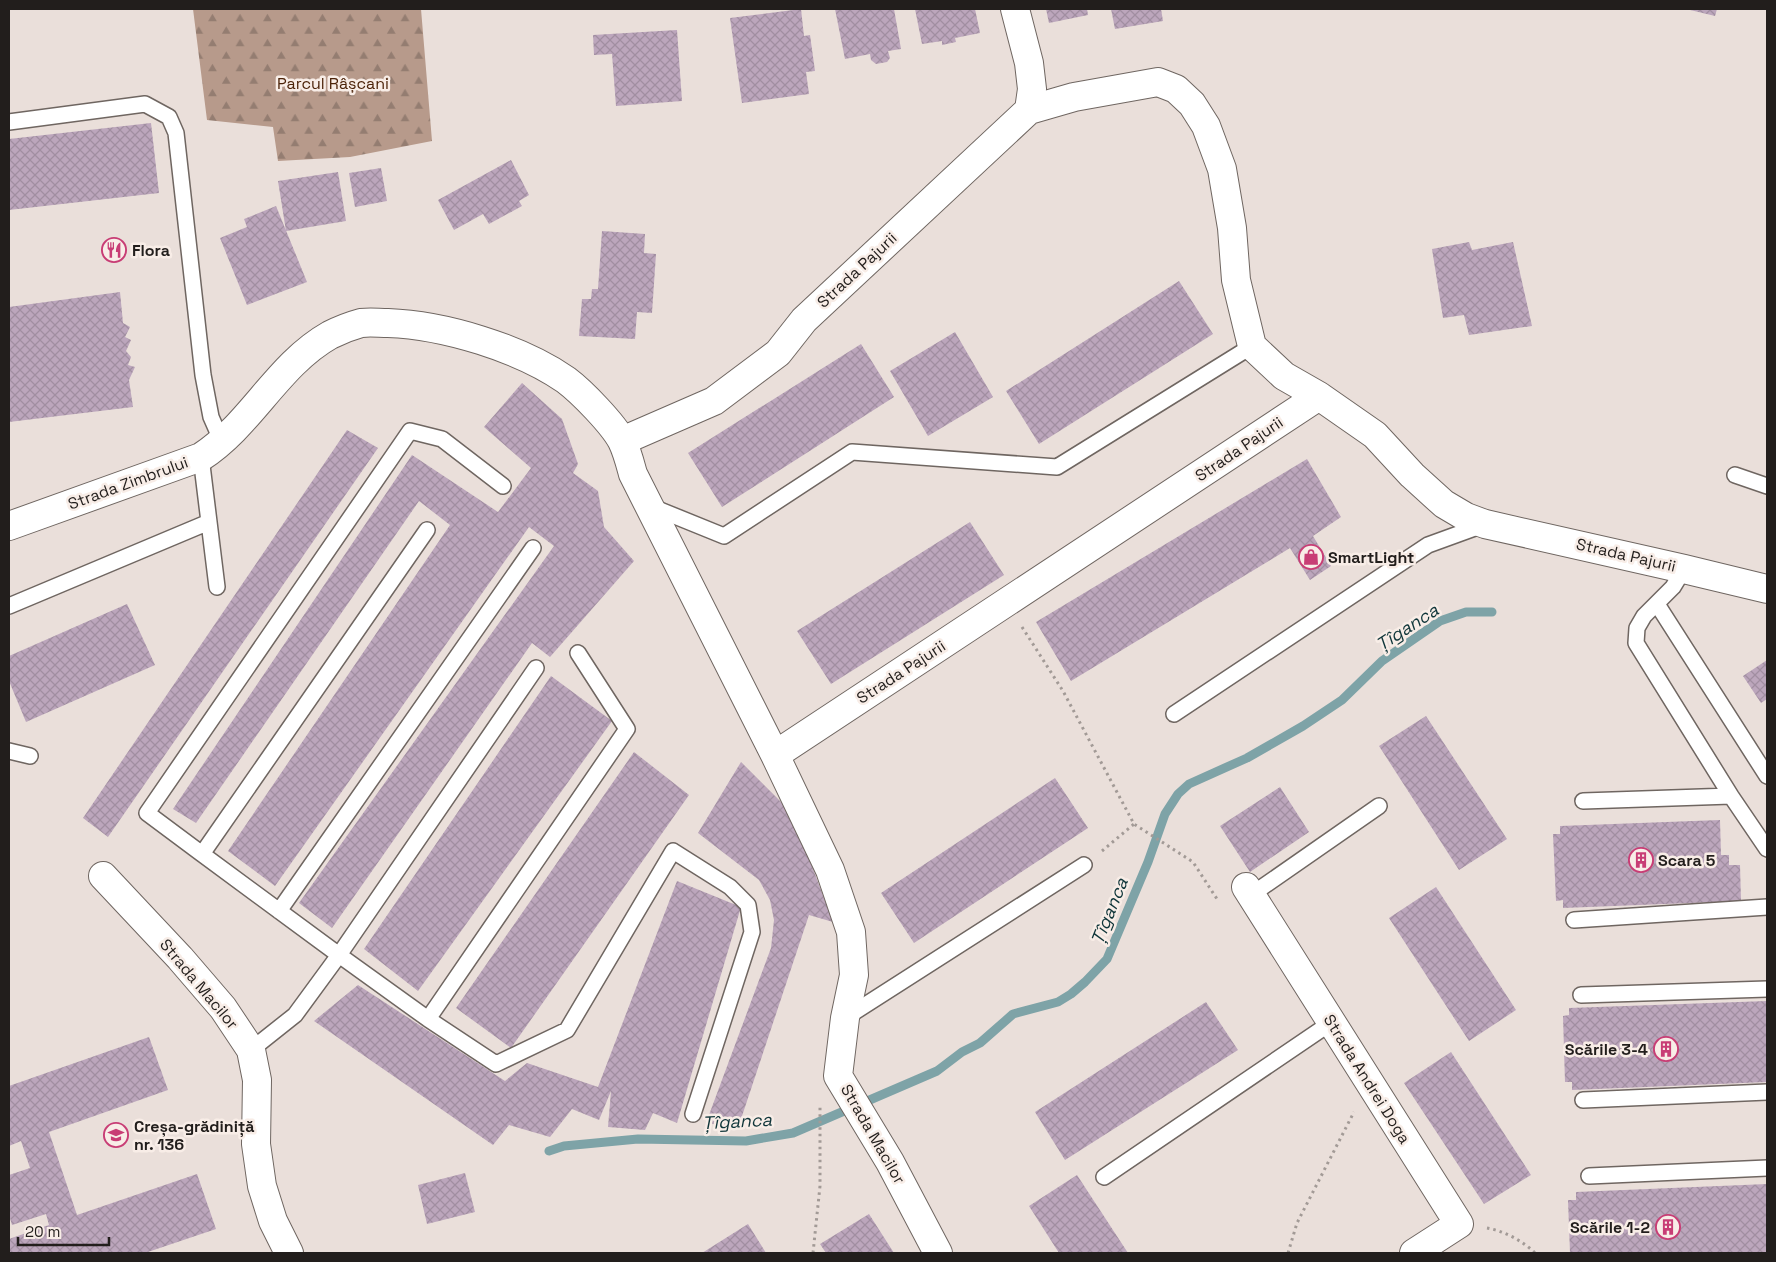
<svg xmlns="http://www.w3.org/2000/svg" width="1776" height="1262" font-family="'Space Grotesk',sans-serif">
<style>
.forest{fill:url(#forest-firs)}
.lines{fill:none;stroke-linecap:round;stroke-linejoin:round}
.stream{stroke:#7ea3a7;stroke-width:9}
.building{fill:url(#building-cross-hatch)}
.service-casing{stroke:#6f6661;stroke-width:18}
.minor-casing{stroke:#6f6661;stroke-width:30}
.path{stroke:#a29a96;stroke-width:3;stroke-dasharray:2.5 4;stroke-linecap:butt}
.service{stroke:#fff;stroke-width:15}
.minor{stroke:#fff;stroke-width:28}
.labels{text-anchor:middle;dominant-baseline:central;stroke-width:5;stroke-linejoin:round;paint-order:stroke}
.park-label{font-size:16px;fill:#4c2309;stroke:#f8ede7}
.poi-label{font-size:16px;font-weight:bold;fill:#221e1c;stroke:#f8ede7;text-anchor:start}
.street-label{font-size:16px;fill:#221e1c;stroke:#f8ede7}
.water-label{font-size:18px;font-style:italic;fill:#0f3539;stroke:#f8ede7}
</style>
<defs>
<pattern id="forest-firs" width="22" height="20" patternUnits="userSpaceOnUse" patternTransform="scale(1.25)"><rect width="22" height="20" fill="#b79a8b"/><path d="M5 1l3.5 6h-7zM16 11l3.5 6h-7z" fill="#947d71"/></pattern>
<pattern id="building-cross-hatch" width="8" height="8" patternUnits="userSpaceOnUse" patternTransform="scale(1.25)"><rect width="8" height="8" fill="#bca6bc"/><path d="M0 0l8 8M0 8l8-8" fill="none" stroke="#a18ea1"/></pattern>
</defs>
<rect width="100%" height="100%" fill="#eadfda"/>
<path class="forest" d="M193,9H421L432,141L350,157L278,161L273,127L207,120Z"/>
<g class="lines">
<path class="stream" d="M549,1151L564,1146L638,1139L746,1141L793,1133L937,1071L962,1052L980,1043L1013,1014L1058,1002L1071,994L1085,982L1107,959L1148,862L1165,814L1178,794L1189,784L1247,758L1303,726L1342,700L1382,661L1440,621L1466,612H1492"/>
</g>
<path class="building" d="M801,9L804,36L810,35L815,71L806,72L809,94L742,103L730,18Z
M835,9H894L901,49L888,51L890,58L887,62L876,64L871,60L870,54L845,59Z
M915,9H975L980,33L955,38L956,42L942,45V41L922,44Z
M1046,9H1087L1088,15L1049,23Z
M1111,9H1161L1163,21L1115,29Z
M1686,9H1717L1715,16Z
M677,30L682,101L616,106L612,54L594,55L593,35Z
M151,123L159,193L9,210V139Z
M511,160L529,195L519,201L522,206L489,224L483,214L454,230L438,200Z
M381,168L387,201L355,207L349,173Z
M338,172L346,221L286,231L278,181Z
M276,206L307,282L247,305L220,238L247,227L244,219Z
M602,231L645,234L644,253L656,254L652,313L637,312L635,339L579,336L582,299H591L592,289H598Z
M1469,242L1472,250L1513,242L1532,326L1469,335L1464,315L1443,318L1432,249Z
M1179,281L1213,334L1039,444L1006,391Z
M120,292L123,323L130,327L125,337L131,340L126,351L131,357L128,365L135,367L129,380L133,407L9,422V307Z
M955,332L993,397L928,436L890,371Z
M861,344L894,397L722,507L688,453Z
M522,383L562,419L578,464L573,473L598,491L604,527L634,561L550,657L532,643L332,928L299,903L554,546L529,527L275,886L228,851L450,525L419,501L196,823L173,809L412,455L498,512L531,468L484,427Z
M347,430L378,448L108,837L83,818Z
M1307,459L1341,517L1313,536L1331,566L1310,580L1290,548L1071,681L1036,622Z
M970,522L1004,575L831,684L797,631Z
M127,604L155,665L26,722L9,681V656Z
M1767,660V699L1761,703L1743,676Z
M551,676L612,721L418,991L364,949Z
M1426,716L1507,839L1459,870L1379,746Z
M634,752L689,795L511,1048L456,1008Z
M741,762L792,813L833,922L809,915L738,1128L706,1123L771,948L774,920L770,900L759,880L698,833Z
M1055,778L1088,828L914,943L881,893Z
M1280,787L1309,832L1250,872L1220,826Z
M1720,820L1721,855H1729V865H1740L1741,901L1563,908V900L1556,901L1553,834H1560V826Z
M677,881L741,907L677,1123L653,1113L645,1130L608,1127L611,1091L599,1120L572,1109L550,1137L509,1125L493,1145L314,1021L358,985L505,1081L527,1063L598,1087Z
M1436,887L1516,1010L1469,1041L1389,918Z
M1767,1001V1082L1572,1090V1082H1565L1563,1016L1569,1015V1008Z
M1206,1002L1238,1050L1065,1160L1035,1112Z
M149,1037L168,1090L49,1132L77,1215L197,1174L216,1229L145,1253H9V1239L49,1225L46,1214L12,1225L9,1215V1175L30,1168L21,1141L9,1146V1086Z
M1451,1052L1531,1175L1484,1204L1404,1083Z
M465,1173L475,1212L427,1224L418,1185Z
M1077,1175L1128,1253H1059L1029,1206Z
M1767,1184V1253H1570L1568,1200H1576V1192Z
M869,1214L894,1253H826L820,1244Z
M748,1224L766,1253H702Z"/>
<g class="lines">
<defs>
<path id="service" d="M9,122L145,104L169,117L176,133L203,375L211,417L222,442
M1735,475L1767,486
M650,506L724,536L852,452L1057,467L1252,346
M209,522L217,587
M427,530L202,854L339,955L536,668
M1684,569L1673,587L1644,616L1637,628L1636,643L1731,796L1767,849
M1657,604L1767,776
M9,606L209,522L201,457
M578,653L627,729L428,1019L496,1064L567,1030L673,851L730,887L748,905L752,932L693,1114
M1174,714L1428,545L1483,525
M9,751L30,756
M1583,801L1731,796
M202,854L147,813L410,431L442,439L503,486
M1251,895L1379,806
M279,911L533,548
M1574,920L1767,907
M1581,995L1767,989
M845,1018L1084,865
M251,1050L295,1015L339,955L428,1019
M1583,1100L1767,1092
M1589,1176L1767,1168
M1104,1177L1332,1022"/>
<path id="minor" d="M1015,9L1029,63L1032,89L1029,110
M622,441L714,401L778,353L804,320L1029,110L1074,97L1158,82L1176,89L1192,104L1206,126L1222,169L1232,228L1236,280L1252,346L1284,376L1319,396
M9,526L201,457C251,425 277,365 330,335C340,330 350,326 361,323C370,322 379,323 388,323C444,325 520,348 566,380C582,392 613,424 622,441C627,451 630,463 633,474L775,755L830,870L851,932L854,975L845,1018L838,1076L890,1162L938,1253
M775,755L1319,396L1375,435L1412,475L1444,504L1466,517L1485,524L1684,569L1767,589
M103,876L180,958L223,1008L251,1050L257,1080L256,1144L262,1186L273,1221L289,1253
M1246,887L1459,1224L1414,1253"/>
</defs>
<use href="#service" class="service-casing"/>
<use href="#minor" class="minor-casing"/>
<path class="path" d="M1022,627L1063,691L1134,824L1193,862L1217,899
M1102,851L1134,824
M1487,1228C1504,1231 1523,1241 1535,1253
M813,1253L820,1186V1107
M1288,1253L1297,1223L1354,1112"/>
<use href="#service" class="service"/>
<use href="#minor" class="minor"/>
</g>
<defs>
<symbol id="restaurant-ring" viewBox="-11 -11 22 22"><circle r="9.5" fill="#f8ede7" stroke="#c83d75" stroke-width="1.5"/><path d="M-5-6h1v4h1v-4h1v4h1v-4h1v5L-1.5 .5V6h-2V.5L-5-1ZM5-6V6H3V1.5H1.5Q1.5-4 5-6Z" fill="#c83d75"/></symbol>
<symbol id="shop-ring" viewBox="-11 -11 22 22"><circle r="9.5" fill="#f8ede7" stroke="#c83d75" stroke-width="1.5"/><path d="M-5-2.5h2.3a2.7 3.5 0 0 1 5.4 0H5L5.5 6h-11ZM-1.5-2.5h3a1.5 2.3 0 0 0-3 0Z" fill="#c83d75"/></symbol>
<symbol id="building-ring" viewBox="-11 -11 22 22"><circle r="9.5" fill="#f8ede7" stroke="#c83d75" stroke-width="1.5"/><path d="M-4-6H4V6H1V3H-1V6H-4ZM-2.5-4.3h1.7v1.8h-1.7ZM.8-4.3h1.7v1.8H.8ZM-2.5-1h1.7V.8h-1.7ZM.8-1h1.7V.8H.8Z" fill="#c83d75"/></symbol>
<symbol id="school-ring" viewBox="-11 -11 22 22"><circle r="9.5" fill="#f8ede7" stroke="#c83d75" stroke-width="1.5"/><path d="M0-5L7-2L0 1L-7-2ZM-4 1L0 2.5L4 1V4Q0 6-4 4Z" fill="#c83d75"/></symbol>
</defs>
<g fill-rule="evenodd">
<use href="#restaurant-ring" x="100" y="236" width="28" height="28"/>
<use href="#shop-ring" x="1297" y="543" width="28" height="28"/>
<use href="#building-ring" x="1627" y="846" width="28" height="28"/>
<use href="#building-ring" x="1652" y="1035" width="28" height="28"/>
<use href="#school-ring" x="102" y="1121" width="28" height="28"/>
<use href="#building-ring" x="1654" y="1213" width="28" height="28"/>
</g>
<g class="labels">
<g class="park-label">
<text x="333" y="83">Parcul Râșcani</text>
</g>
<g class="poi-label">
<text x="132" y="250">Flora</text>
<text x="1328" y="557">SmartLight</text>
<text x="1658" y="860">Scara 5</text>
<text x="1648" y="1049" text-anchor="end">Scările 3-4</text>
<text x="134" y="1126">Creșa-grădiniță<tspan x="134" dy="18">nr. 136</tspan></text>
<text x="1650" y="1227" text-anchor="end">Scările 1-2</text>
</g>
<g class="street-label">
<text transform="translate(857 270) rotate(-43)">Strada Pajurii</text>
<text transform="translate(1239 449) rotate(-34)">Strada Pajurii</text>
<text transform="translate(128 483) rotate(-20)">Strada Zimbrului</text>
<text transform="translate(1626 555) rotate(13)">Strada Pajurii</text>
<text transform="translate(901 672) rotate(-33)">Strada Pajurii</text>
<text transform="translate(199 984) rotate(50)">Strada Macilor</text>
<text transform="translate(1367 1079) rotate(58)">Strada Andrei Doga</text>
<text transform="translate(873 1134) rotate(60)">Strada Macilor</text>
</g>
<g class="water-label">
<text transform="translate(1407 627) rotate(-33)">Țîganca</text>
<text transform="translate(1109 911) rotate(-68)">Țîganca</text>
<text transform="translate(737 1121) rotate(-3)">Țîganca</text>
</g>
</g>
<rect width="1776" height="1262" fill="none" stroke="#221e1c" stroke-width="20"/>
<path d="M18 1237v8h91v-8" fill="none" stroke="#221e1c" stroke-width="2.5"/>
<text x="25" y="1237" font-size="15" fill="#221e1c" stroke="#f8ede7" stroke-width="4" paint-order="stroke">20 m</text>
</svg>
